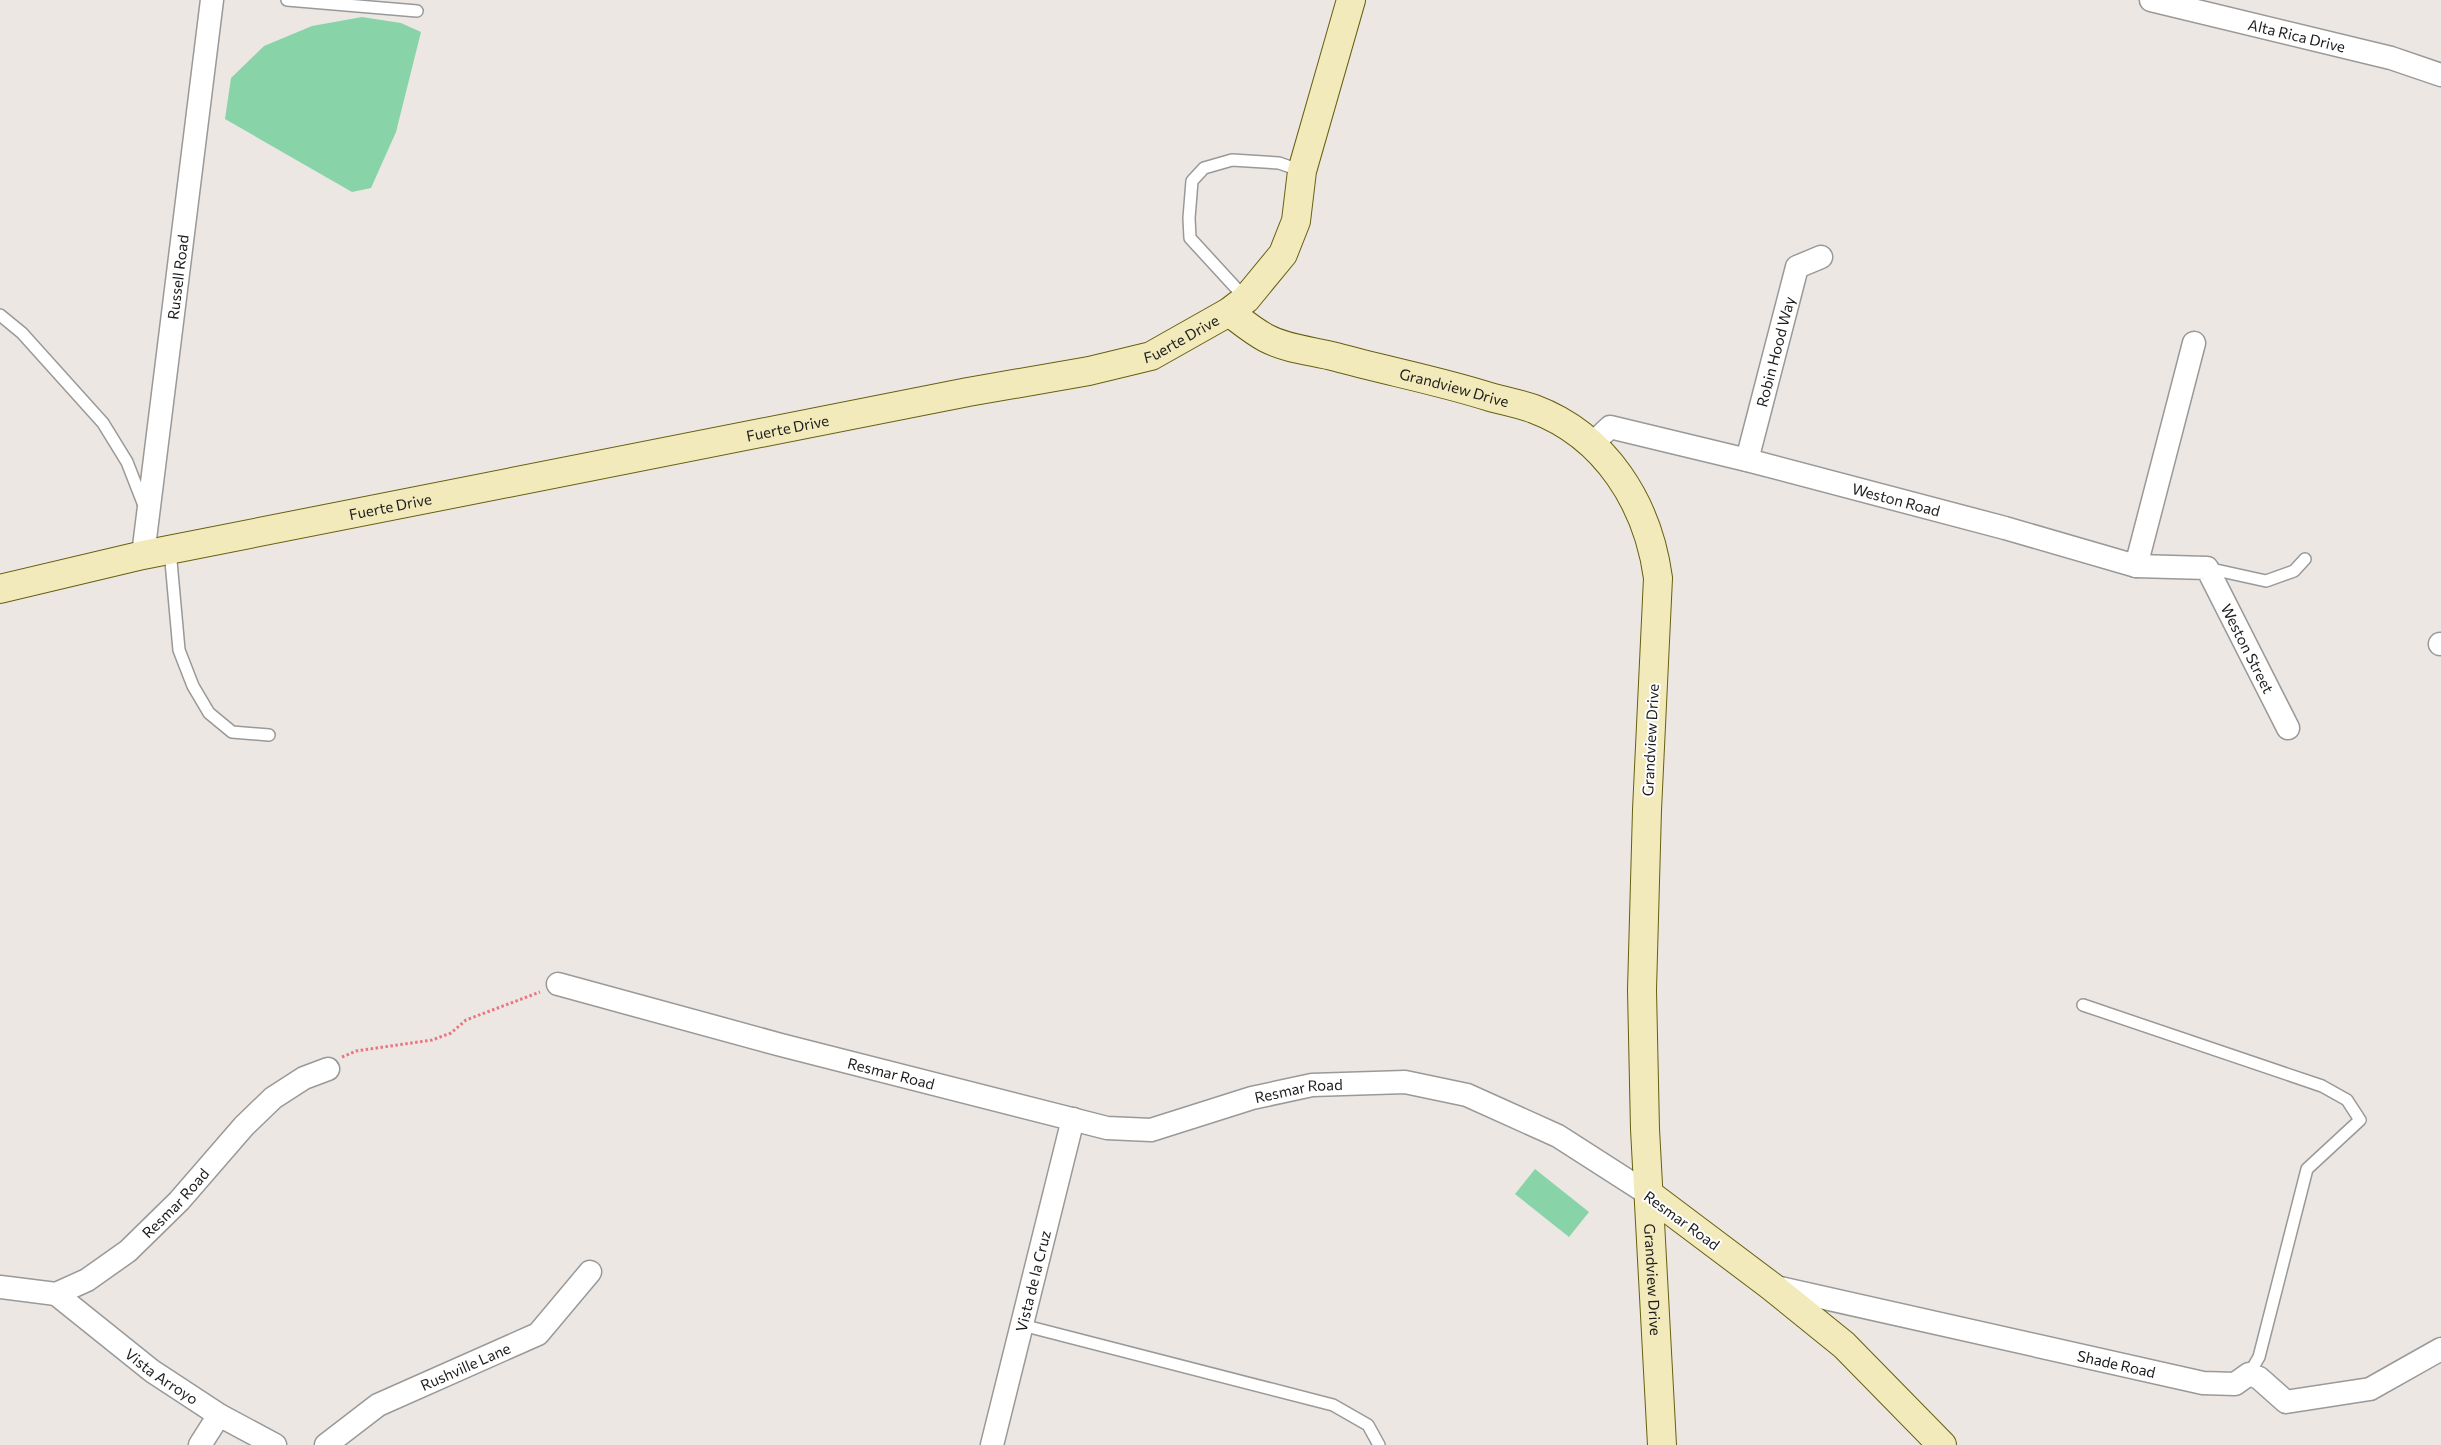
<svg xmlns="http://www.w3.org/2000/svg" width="2441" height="1445" font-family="Commissioner,sans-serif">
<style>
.pitch{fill:#88d4a8}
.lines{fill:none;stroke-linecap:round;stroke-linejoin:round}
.lane-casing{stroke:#999;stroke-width:14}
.street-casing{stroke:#999;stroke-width:25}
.secondary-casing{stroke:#675f0f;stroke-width:30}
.path{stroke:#eb7580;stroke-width:3;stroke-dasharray:2.5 2.5;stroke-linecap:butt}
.lane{stroke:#fff;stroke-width:11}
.street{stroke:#fff;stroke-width:22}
.secondary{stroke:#f2eabb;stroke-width:28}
.labels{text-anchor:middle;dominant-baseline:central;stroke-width:4;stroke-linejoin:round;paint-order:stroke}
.street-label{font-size:15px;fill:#1c1c1c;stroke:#fff}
</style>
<rect width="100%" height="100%" fill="#ece7e3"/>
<path class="pitch" d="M362,17L401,23L421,32L396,132L371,188L352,192L225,119L231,78L264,46L312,26Z
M1535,1169L1589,1212L1569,1237L1515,1194Z"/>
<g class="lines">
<defs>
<path id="lane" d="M287,0L417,11
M1246,299L1190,238L1189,218L1192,181L1204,168L1232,160L1279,163L1302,171
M0,315L22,333L103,423L127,462L145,508
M170,550L179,650L193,686L209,713L232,732L269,735
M2207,568L2266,581L2294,571L2305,559
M2083,1005L2322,1086L2347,1100L2360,1120L2307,1169L2259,1357L2249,1374
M1022,1325L1333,1405L1368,1425L1379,1445"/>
<g id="street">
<path id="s1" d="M2151,0L2391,58L2441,75"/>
<path id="s2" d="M1592,444L1610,427L1747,460L2005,528L2136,566L2207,568L2288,728"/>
<path id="s3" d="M1747,460L1797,267L1821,257"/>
<path id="s4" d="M143,555L212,0"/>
<path d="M2136,566L2194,343"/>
<path d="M2440,644H2441"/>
<path id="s5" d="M558,984L781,1045L1107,1128L1151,1130L1252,1098L1312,1085L1405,1082L1467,1095L1558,1136L1650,1195"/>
<path id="s6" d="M1771,1286L2203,1383L2235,1384L2249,1374L2259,1378L2286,1402L2370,1389L2441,1349"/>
<path id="s7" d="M0,1287L56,1294L87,1280L128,1251L179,1201L244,1126L273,1098L304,1078L328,1069"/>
<path id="s8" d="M56,1294L152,1371L219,1415L275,1445"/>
<path d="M200,1445L219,1415"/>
<path id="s9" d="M326,1445L378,1405L538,1334L590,1272"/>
<path id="s10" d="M992,1445L1073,1119"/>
</g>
<g id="secondary">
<path id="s11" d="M1229,312C1241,321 1253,331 1266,338C1287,349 1313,351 1336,357C1387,371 1440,381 1490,397C1505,401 1520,404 1534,409C1606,436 1648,504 1658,578L1647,810L1642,990L1645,1129L1662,1445"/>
<path id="s12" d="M0,589L143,555L968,392L1089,371L1151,356L1229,312L1246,299L1283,254L1296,221L1302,171L1351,0"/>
<path d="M1650,1195L1771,1286L1844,1345L1942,1445"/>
</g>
</defs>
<use href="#lane" class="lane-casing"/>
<use href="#street" class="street-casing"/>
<use href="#secondary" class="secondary-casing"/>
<path class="path" d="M342,1057L356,1051L432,1040L451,1033L466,1020L540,992"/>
<use href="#lane" class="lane"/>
<use href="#street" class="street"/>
<use href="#secondary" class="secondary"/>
</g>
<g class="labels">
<g class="street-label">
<text stroke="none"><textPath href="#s1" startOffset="150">Alta Rica Drive</textPath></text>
<text stroke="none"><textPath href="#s4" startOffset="280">Russell Road</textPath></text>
<text stroke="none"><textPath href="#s12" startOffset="1209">Fuerte Drive</textPath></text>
<text stroke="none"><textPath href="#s3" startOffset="112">Robin Hood Way</textPath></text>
<text stroke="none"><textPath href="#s11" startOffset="240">Grandview Drive</textPath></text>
<text stroke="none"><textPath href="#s12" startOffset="804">Fuerte Drive</textPath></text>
<text stroke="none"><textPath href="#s2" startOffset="320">Weston Road</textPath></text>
<text stroke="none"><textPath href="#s12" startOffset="399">Fuerte Drive</textPath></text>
<text stroke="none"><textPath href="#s2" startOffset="730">Weston Street</textPath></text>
<text transform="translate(1650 740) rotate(-87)">Grandview Drive</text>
<text stroke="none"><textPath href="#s5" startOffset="345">Resmar Road</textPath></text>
<text stroke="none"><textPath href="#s5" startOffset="765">Resmar Road</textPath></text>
<text stroke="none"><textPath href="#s7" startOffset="208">Resmar Road</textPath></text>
<text transform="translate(1682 1220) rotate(36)">Resmar Road</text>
<text stroke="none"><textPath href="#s11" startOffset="1245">Grandview Drive</textPath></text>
<text stroke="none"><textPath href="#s10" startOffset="169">Vista de la Cruz</textPath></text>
<text stroke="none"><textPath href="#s6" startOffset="354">Shade Road</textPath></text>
<text stroke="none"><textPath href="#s9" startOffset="161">Rushville Lane</textPath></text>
<text stroke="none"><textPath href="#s8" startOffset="134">Vista Arroyo</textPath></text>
</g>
</g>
</svg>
